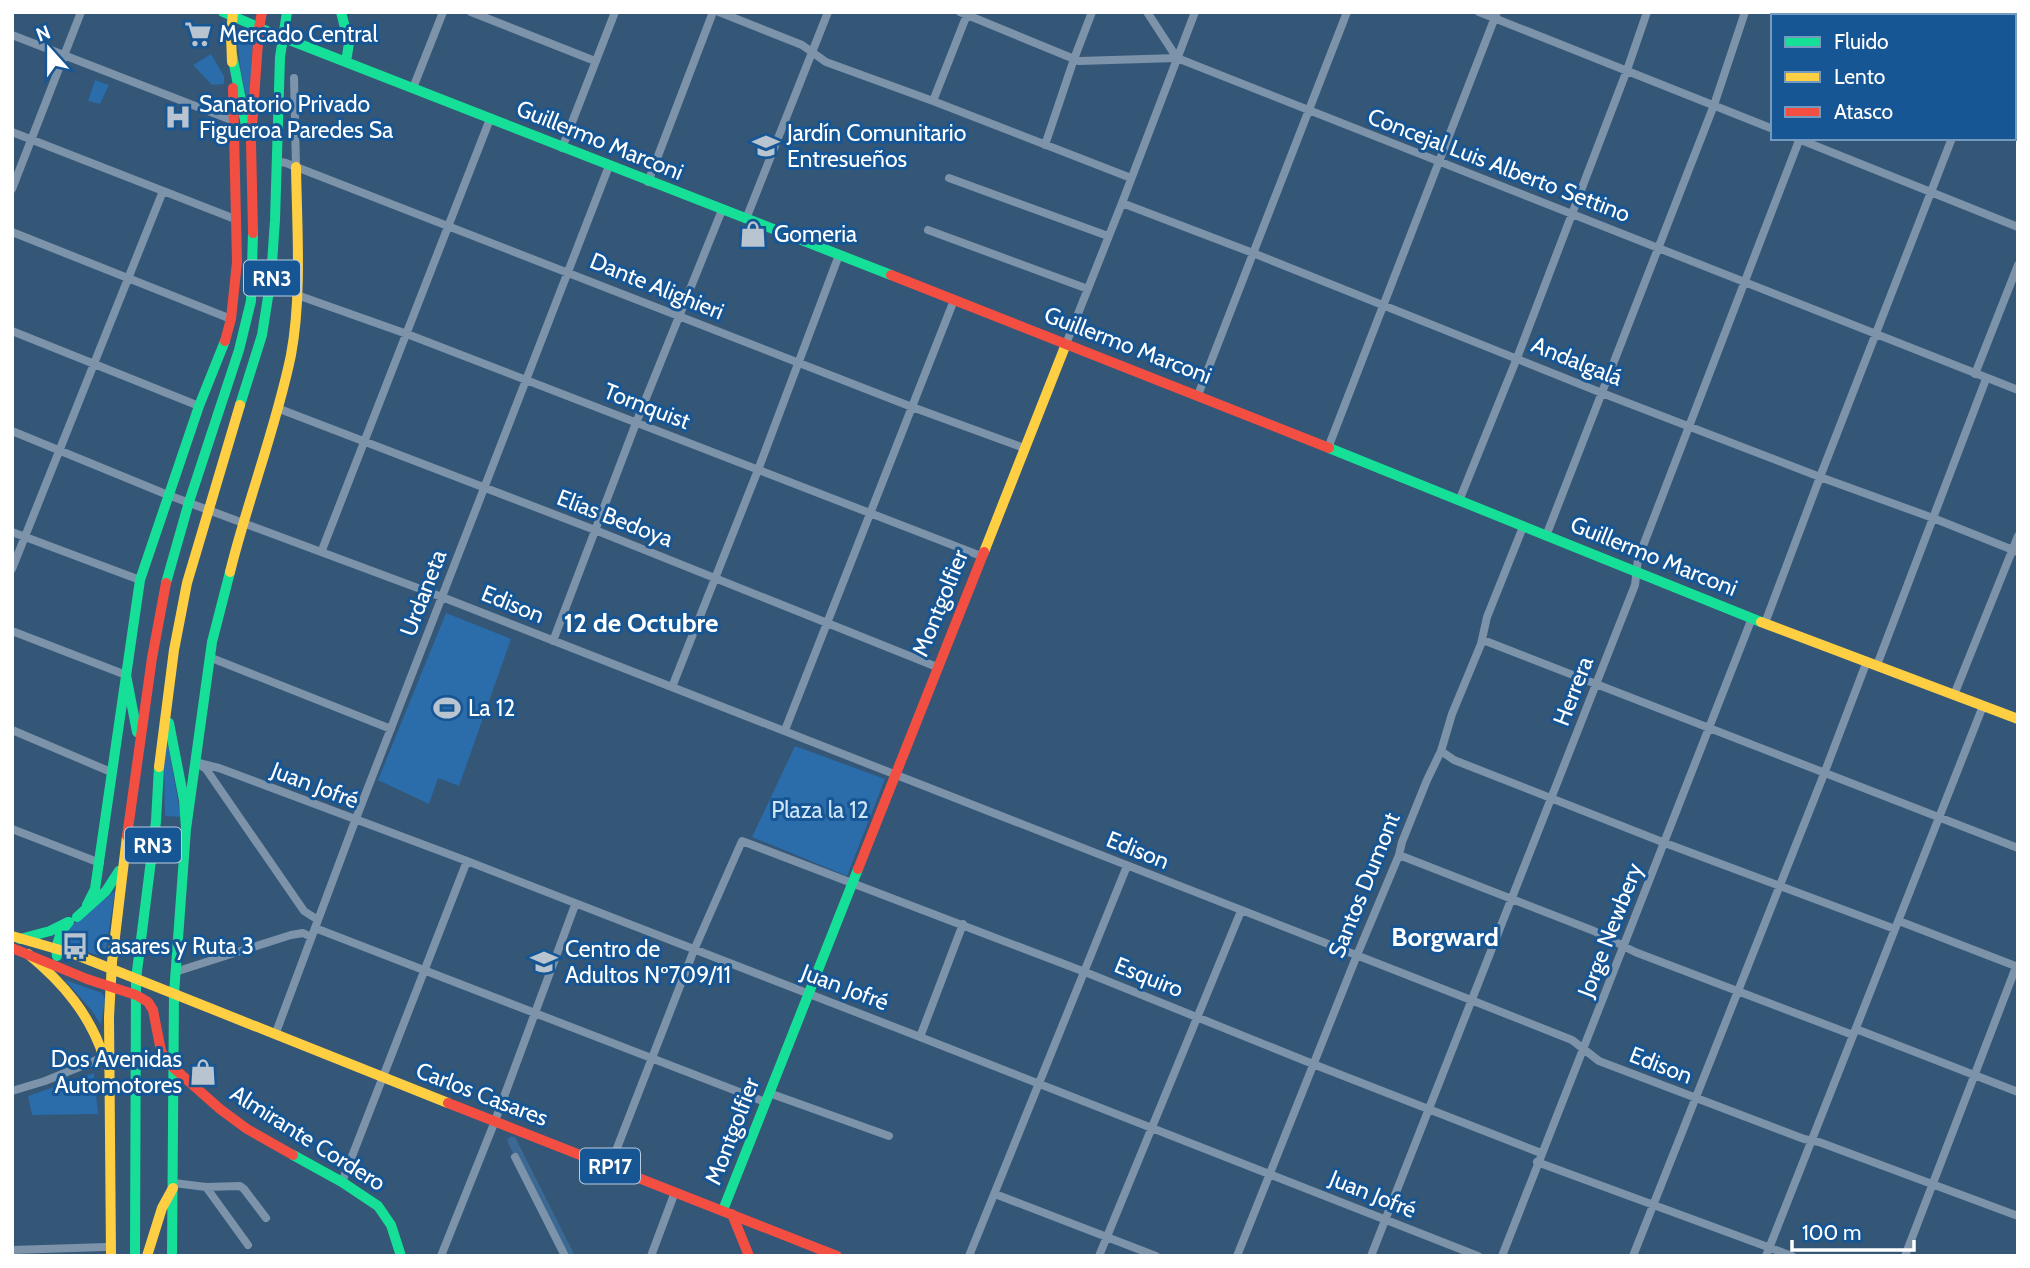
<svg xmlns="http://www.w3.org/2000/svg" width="2030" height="1268" font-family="Cabin,sans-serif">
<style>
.green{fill:#2b6caa}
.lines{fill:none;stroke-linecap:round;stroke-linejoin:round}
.canal{stroke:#3c6894;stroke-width:9}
.street{stroke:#7c93aa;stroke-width:8}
.fast{stroke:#16e098;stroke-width:10}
.slow{stroke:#ffcf43;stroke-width:10}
.jam{stroke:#f24e42;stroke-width:10}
.labels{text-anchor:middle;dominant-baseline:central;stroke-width:6;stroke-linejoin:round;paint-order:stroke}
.shield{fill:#175694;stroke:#b9ccdf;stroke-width:2}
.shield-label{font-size:21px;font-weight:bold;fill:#fff}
.poi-label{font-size:23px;fill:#fff;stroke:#175694;text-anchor:start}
.street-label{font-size:23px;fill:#fff;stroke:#175694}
.park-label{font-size:23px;fill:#cee6fc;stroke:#175694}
.quarter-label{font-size:26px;font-weight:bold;fill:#fff;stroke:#175694}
</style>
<rect width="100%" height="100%" fill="#345677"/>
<path class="green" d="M239,29L253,34L249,113L241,72L237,37V31Z
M211,54L224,76V84L212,85L193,65Z
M95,80L109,85L100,104L88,101Z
M446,613L511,639L459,786L438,778L429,804L378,780Z
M167,740L181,817L165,816L164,762Z
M795,746L885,779L847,876L752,837Z
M115,891L105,955L101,956L62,945L66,930Z
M65,980L102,993L105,999L101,1025L93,1012Z
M94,1073L98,1114L32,1115L28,1096Z"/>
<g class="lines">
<path class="canal" d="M512,1141L570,1256"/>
<path class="street" d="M471,12L595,61
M719,12L802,45L826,62L933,101L1131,178
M960,12L1079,61L1177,58L2018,390
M1147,12L1177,58
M1479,12L1773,129
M1779,12L1787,16
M1841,16L1843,12
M2000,16L2001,12
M12,35L234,121
M294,78L296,167
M413,88L443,12
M933,101L968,12
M2014,106L2018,108
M12,132L235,219
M1796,138L2018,227
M1045,145L1074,59L1092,12
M562,148L615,12
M276,161L286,163L912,407L1024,448
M949,178L1108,236
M648,182L713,12
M12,189L81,12
M1122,203L1253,253L1602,393L1820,477L1933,518L2018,552
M746,219L828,12
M928,230L1088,289
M12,232L231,319
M297,295L407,334L981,556
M12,331L199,406
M1066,344L1122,203L1195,12
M1975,374L2018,265
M1198,395L1347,12
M277,408L595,530L937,667
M12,431L168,495L442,597L1471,1000L1572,1040L1599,1061L1804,1139L1819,1142L2018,1216
M1328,448L1497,12
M1459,501L1517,358L1627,70L1647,12
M12,532L140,580
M1546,536L1714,105L1745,12
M322,550L490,119
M12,569L163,191
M1765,623L1820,477L1952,138
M12,631L126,675
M1483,640L2018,848
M553,641L636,423L722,210
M209,657L391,729
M1877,665L1986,379
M672,687L758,470L839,255
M1954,695L2018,536
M12,730L111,772
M785,730L954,300
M1441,751L1454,760L1665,843L1895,929
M195,762L219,768L467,861L920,1037L1478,1256
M200,765L206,769L304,911L318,920
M12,829L100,863
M1399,855L1594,931L1635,952L1853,1035
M1899,921L2018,967
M315,928L765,1102
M175,972L291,935L303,933L311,937
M1856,1029L2018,1092
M275,1035L355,821L609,166
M920,1037L963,924
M12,1091L45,1081L104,1057
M769,1093L889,1136
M515,1157L565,1256
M1537,1162L1792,1256
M610,1166L694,950L742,841L1085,972L1313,1064L1541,1153
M342,1182L467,861
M174,1183L206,1187L240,1186L244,1189L266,1218
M206,1187L248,1245
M995,1194L1156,1256
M12,1250L106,1247
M441,1256L495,1121L575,905
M651,1256L675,1192
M969,1256L1127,866
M1099,1256L1241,911
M1237,1256L1357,955L1399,855L1402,842L1427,780L1441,751L1452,714L1481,644L1487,617L1523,527
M1371,1256L1635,585L1638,559L1800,138
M1502,1256L1752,618
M1633,1256L1824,774L1867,661
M1766,1256L1983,706
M1905,1256L2016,967"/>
<path class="fast" d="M223,12L274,34L891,275
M341,12L349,43L346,62
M232,54L247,131
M240,405L262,335L271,278L275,220L280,57L287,12
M1329,448L1761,622
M166,583L189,502L239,350L251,301L253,233
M126,675L137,732
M169,723L184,800L186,829
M87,905L95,889L140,580L199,406L225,341
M77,917L106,891L119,871
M20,939L50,931L68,922
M57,956C55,942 60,932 69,922
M293,1155L342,1182L378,1206L391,1225L401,1256
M723,1210L858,869
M135,1256L136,979L156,821L159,767
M172,1256L174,994L186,829L212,642L230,572"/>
<path class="slow" d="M232,62L231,34L233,12
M984,552L1066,344
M230,572C248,499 276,428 291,355C302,296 297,227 296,167
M1761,622L2018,719
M159,767L174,650L187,583L240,405
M12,936L74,954L448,1103
M28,954C63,983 90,1014 104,1058
M111,1256L109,1017L112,962L127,836
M147,1256L162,1208L173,1188"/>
<path class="jam" d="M253,233L251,142L259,28L262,12
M891,275L1329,448
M225,341L231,319L237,262L233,88
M127,836L152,658L166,583
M858,869L984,552
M12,948L87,979L136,995L148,1002L153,1010L161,1051L168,1063L220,1109L247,1129L293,1155
M448,1103L837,1256
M732,1214L749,1256"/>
</g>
<defs>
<symbol id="supermarket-bare" viewBox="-9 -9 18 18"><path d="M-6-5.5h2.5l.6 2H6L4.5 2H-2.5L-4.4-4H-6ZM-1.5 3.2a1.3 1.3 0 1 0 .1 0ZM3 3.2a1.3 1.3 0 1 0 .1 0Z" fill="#b8c4cf" stroke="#175694" stroke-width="2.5" paint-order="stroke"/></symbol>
<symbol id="hospital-bare" viewBox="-9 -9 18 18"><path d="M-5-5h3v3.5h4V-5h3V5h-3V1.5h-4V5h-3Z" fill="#b8c4cf" stroke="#175694" stroke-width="2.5" paint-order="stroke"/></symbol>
<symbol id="school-bare" viewBox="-9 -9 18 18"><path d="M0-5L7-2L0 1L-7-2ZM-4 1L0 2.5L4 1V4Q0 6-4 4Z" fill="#b8c4cf" stroke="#175694" stroke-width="2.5" paint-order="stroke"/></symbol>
<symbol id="shop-bare" viewBox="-9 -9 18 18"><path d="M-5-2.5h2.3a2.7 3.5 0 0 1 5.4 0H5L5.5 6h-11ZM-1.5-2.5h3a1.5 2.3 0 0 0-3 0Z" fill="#b8c4cf" stroke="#175694" stroke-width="2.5" paint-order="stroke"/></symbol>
<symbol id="stadium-bare" viewBox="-9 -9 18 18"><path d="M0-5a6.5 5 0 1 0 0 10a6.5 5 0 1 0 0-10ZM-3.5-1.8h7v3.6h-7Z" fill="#b8c4cf" stroke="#175694" stroke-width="2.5" paint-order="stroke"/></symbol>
<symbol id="bus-bare" viewBox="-9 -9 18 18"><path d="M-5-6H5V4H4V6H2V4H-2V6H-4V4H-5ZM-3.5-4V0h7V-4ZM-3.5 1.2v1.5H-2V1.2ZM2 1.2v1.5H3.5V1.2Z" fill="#b8c4cf" stroke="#175694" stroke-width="2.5" paint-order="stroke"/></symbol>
</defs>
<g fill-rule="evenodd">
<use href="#supermarket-bare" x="179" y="15" width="38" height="38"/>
<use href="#hospital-bare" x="159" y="98" width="38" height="38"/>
<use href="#school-bare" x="747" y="127" width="38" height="38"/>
<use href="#shop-bare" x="734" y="215" width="38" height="38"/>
<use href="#stadium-bare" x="428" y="689" width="38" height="38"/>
<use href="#bus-bare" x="56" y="927" width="38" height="38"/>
<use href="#school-bare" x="525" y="943" width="38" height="38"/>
<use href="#shop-bare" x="184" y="1053" width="38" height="38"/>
</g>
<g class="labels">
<g class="shield">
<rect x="244" y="260.5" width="56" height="35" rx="5"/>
<rect x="125" y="827.5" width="56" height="35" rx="5"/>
<rect x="580" y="1148.5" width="60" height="35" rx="5"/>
</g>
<g class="shield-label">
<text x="272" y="278">RN3</text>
<text x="153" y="845">RN3</text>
<text x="610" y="1166">RP17</text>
</g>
<g class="poi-label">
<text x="219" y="34">Mercado Central</text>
<text x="199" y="104">Sanatorio Privado<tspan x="199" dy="26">Figueroa Paredes Sa</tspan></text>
<text x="787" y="133">Jardín Comunitario<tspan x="787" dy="26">Entresueños</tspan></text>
<text x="774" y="234">Gomeria</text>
<text x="468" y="708">La 12</text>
<text x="96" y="946">Casares y Ruta 3</text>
<text x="565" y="949">Centro de<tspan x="565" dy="26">Adultos Nº709/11</tspan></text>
<text x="182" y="1059" text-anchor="end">Dos Avenidas<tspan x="182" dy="26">Automotores</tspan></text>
</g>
<g class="street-label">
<text transform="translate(600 140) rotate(22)">Guillermo Marconi</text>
<text transform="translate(1499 165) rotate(21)">Concejal Luis Alberto Settino</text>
<text transform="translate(657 286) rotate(22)">Dante Alighieri</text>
<text transform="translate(1128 345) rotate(21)">Guillermo Marconi</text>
<text transform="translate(1577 361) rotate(22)">Andalgalá</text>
<text transform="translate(647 406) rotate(21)">Tornquist</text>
<text transform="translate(615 518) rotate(21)">Elías Bedoya</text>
<text transform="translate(1654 556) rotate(22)">Guillermo Marconi</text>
<text transform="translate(423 593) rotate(-69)">Urdaneta</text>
<text transform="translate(940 603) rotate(-68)">Montgolfier</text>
<text transform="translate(513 604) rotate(22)">Edison</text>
<text transform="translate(1573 691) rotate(-69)">Herrera</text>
<text transform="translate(315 785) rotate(21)">Juan Jofré</text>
<text transform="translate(1138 850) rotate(22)">Edison</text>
<text transform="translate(1364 885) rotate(-68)">Santos Dumont</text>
<text transform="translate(1610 930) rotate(-69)">Jorge Newbery</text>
<text transform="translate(1149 977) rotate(22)">Esquiro</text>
<text transform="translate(845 987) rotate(21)">Juan Jofré</text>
<text transform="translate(1661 1065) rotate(21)">Edison</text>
<text transform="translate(482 1094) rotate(21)">Carlos Casares</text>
<text transform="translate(732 1131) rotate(-69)">Montgolfier</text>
<text transform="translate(308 1138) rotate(32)">Almirante Cordero</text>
<text transform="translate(1373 1194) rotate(22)">Juan Jofré</text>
</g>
<g class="park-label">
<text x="820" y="810">Plaza la 12</text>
</g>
<g class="quarter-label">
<text x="641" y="623">12 de Octubre</text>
<text x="1445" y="937">Borgward</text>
</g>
</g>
<rect width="2030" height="1268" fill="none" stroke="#ffffff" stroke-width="28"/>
<rect x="1771" y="14" width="245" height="126" fill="#175694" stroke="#749abf" stroke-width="2"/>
<rect x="1785" y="37" width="35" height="10" fill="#16e098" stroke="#749abf" stroke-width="2"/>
<text x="1834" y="49" font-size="21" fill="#ffffff">Fluido</text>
<rect x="1785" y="72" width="35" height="10" fill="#ffcf43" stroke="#749abf" stroke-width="2"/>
<text x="1834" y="84" font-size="21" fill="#ffffff">Lento</text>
<rect x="1785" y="107" width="35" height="10" fill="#f24e42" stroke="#749abf" stroke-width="2"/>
<text x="1834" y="119" font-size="21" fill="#ffffff">Atasco</text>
<g transform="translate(49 49) rotate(339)" stroke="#175694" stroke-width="5" paint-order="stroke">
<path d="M0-5L12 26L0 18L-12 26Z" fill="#ffffff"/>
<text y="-10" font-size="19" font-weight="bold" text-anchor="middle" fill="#ffffff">N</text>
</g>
<path d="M1792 1240v10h122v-10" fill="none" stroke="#ffffff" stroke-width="3.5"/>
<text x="1802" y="1240" font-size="21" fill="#ffffff" stroke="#175694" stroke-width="5" paint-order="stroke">100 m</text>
</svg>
